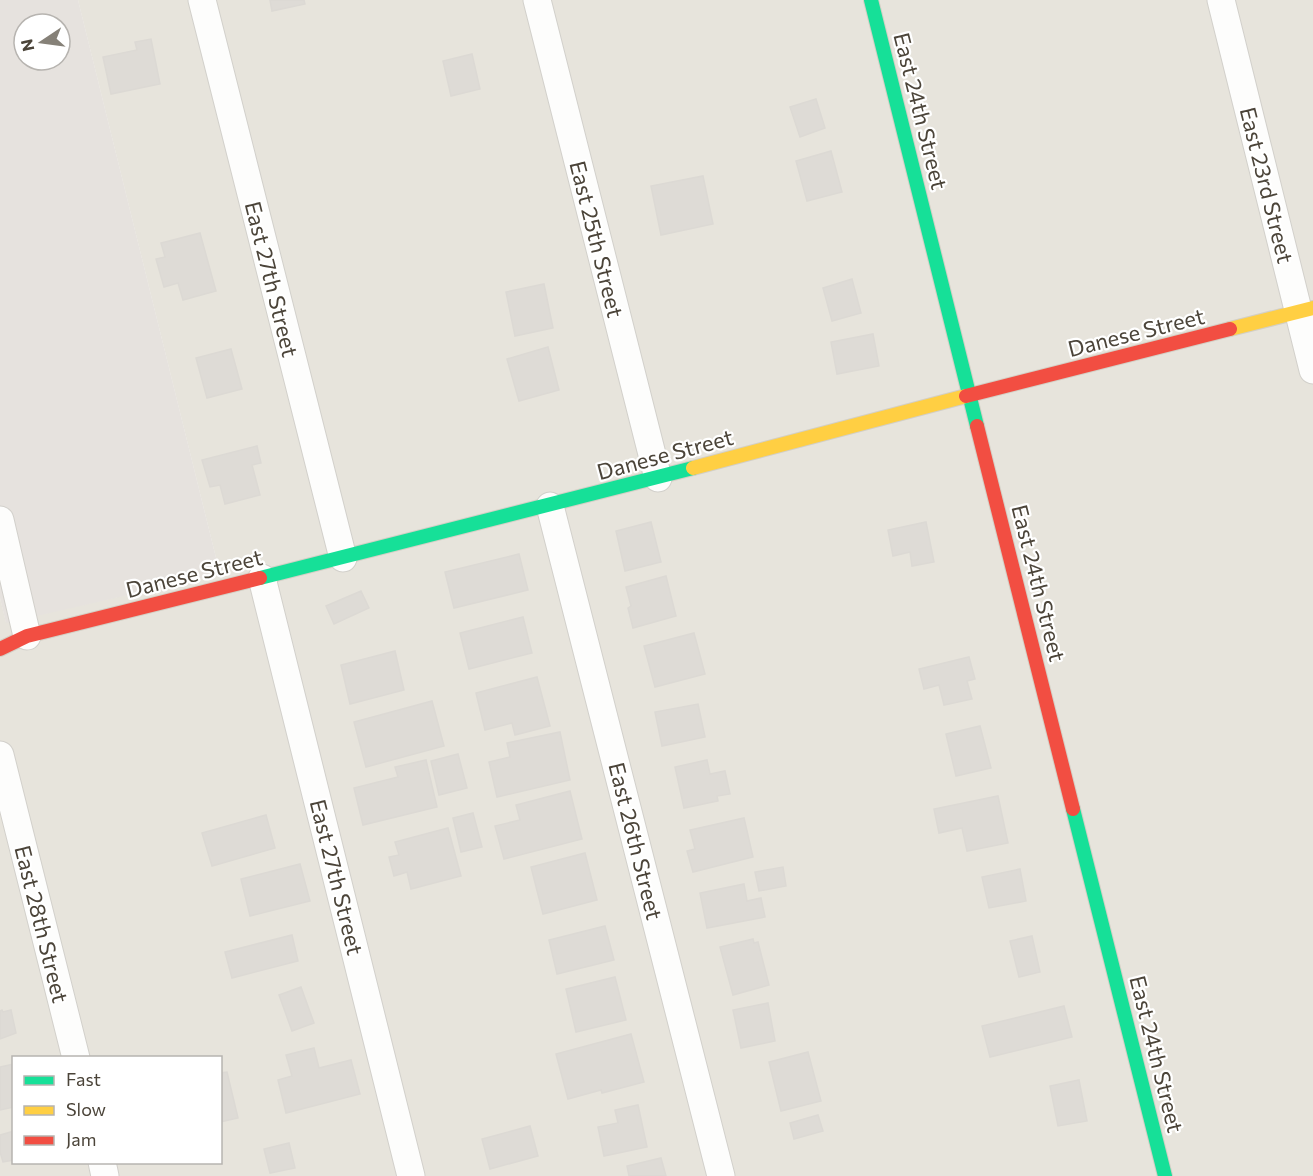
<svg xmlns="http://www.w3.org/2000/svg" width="1313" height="1176" font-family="Commissioner,sans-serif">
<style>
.residential{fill:#e7e4dc;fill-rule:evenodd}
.industrial{fill:#e6e2de;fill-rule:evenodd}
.building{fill:#dedbd6;stroke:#dcd9d4;stroke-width:1.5}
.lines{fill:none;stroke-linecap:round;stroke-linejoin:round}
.street-casing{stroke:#d2d0cb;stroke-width:29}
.fast-casing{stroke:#d3cfc5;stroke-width:16}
.slow-casing{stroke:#d3cfc5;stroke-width:16}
.jam-casing{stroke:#d3cfc5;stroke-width:16}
.street{stroke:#fdfdfc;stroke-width:27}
.fast{stroke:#16e098;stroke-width:14}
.slow{stroke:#ffcf43;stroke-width:14}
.jam{stroke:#f24e42;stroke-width:14}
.labels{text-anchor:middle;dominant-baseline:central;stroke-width:4.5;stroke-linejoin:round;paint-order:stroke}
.street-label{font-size:22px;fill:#4b4439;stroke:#fff}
</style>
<rect width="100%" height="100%" fill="#f4f2ee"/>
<path class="residential" d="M78,0H1313V1176H0V598L6,622L220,574ZM14,1058H220V1162H14Z"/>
<path class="industrial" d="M0,0H78L220,574L6,623L0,598ZM24,24H60V60H24Z"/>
<path class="building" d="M270,0H304L305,4L272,11Z
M151,39L160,84L111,94L103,57L137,50L135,42Z
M472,54L480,89L451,96L443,61Z
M816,99L825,128L800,137L790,107Z
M831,151L842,192L807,201L796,161Z
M703,176L713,224L661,235L651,186Z
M200,233L216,291L183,300L178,283L164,287L156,259L165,257L161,243Z
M852,279L861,313L832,321L823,288Z
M544,284L553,328L515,336L506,292Z
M873,334L879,366L837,374L831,342Z
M548,347L559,390L519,401L507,359Z
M231,349L242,389L207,398L196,358Z
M257,446L261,463L252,465L260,495L225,504L220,485L210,487L202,460Z
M651,522L661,562L625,571L616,531Z
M926,522L934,562L912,566L910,552L893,556L888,530Z
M519,554L528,590L454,608L445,572Z
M666,576L676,616L633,628L628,608L631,606L626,587Z
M361,591L369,608L334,624L326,606Z
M523,617L532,653L469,669L460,633Z
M694,633L705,674L655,687L644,646Z
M395,651L404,690L350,704L341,665Z
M969,657L975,679L967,681L972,699L944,705L939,685L924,689L919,669Z
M537,677L550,726L515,735L512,723L485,730L476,693Z
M432,701L444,746L366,767L354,722Z
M698,704L705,737L662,746L655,712Z
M980,726L991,768L956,776L946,734Z
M560,732L570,780L497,797L489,762L510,757L507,743Z
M458,754L467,788L439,795L431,761Z
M426,760L437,807L363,825L354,788L398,777L395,767Z
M707,760L710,774L725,771L730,794L717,796L718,801L684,808L675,767Z
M570,791L582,839L504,859L495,826L520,820L516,805Z
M998,796L1008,843L967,851L962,828L939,833L934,809Z
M473,813L482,847L461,852L453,818Z
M266,815L275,848L212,866L202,833Z
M744,818L753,857L693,872L687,851L695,849L690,830Z
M448,828L461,876L411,889L407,872L394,876L389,857L399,855L395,842Z
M585,853L597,900L543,914L531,867Z
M300,864L310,901L250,916L241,879Z
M783,867L786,886L759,891L755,872Z
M1020,869L1026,901L989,908L982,877Z
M744,884L747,901L761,898L765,917L707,928L700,893Z
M605,926L614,960L557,974L549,940Z
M292,935L298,961L232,978L225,952Z
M1032,936L1040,972L1019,977L1010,941Z
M753,939L754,943L758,942L769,985L733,995L720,947Z
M615,977L626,1020L576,1032L566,989Z
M301,987L314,1023L292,1031L279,995Z
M768,1003L775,1041L741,1048L733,1010Z
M1064,1006L1072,1037L990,1057L982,1026Z
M2,1010L3,1012L11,1010L16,1033L0,1039V1011Z
M631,1034L644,1082L602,1093L601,1090L568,1099L556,1054Z
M314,1048L319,1068L351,1060L360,1094L286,1113L278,1080L292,1076L286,1055Z
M808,1052L821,1101L781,1111L769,1062Z
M14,1064V1107L0,1110V1067Z
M227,1072L238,1118L220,1122V1073Z
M1079,1080L1087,1121L1058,1126L1050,1086Z
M638,1105L647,1147L604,1156L598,1127L618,1123L615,1110Z
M818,1115L823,1131L794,1139L790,1123Z
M530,1126L538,1156L490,1169L482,1139Z
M14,1131V1160L3,1162L0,1152V1135Z
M289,1143L295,1168L270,1173L264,1149Z
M661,1158L666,1176H629L627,1166Z"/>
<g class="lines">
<defs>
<path id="street" d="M202,0L343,558
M537,0L658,478
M1221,0L1313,370
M550,506L721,1176
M0,520L27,636
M262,578L411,1176
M0,755L76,1058
M102,1162L105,1176"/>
<path id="fast" d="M871,0L977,426
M260,578L693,468
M1073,809L1165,1176"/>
<path id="slow" d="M1230,329L1313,308
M693,468L966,396"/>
<path id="jam" d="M966,396L1230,329
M977,426L1073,809
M0,649L27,636L260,578"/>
</defs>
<use href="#street" class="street-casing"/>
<use href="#fast" class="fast-casing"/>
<use href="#slow" class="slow-casing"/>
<use href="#jam" class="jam-casing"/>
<use href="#street" class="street"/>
<use href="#fast" class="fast"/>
<use href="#slow" class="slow"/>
<use href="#jam" class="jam"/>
</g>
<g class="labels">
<g class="street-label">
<text transform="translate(921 111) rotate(76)">East 24th Street</text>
<text transform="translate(1267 185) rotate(76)">East 23rd Street</text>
<text transform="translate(597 239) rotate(76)">East 25th Street</text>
<text transform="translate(272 279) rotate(76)">East 27th Street</text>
<text transform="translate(1136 332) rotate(-14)">Danese Street</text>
<text transform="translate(665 454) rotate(-15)">Danese Street</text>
<text transform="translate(194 573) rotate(-14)">Danese Street</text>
<text transform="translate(1039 583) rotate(76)">East 24th Street</text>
<text transform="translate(636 841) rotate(76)">East 26th Street</text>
<text transform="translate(337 877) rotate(76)">East 27th Street</text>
<text transform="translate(42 924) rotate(76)">East 28th Street</text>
<text transform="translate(1157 1054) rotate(76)">East 24th Street</text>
</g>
</g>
<rect x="12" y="1056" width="210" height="108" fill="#ffffff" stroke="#b7b4b0" stroke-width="1.5"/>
<rect x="24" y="1076" width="30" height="9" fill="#16e098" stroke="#b7b4b0" stroke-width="1.5"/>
<text x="66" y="1086" font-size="18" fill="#4b4439">Fast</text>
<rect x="24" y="1106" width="30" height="9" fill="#ffcf43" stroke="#b7b4b0" stroke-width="1.5"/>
<text x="66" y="1116" font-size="18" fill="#4b4439">Slow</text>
<rect x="24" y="1136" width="30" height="9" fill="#f24e42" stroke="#b7b4b0" stroke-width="1.5"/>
<text x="66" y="1146" font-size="18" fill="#4b4439">Jam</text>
<g transform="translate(42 42) rotate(257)"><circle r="28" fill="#ffffff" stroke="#b7b4b0" stroke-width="1.5"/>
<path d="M0-4.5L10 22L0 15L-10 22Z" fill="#868178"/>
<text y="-9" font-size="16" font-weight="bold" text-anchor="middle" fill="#4b4439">N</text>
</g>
</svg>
